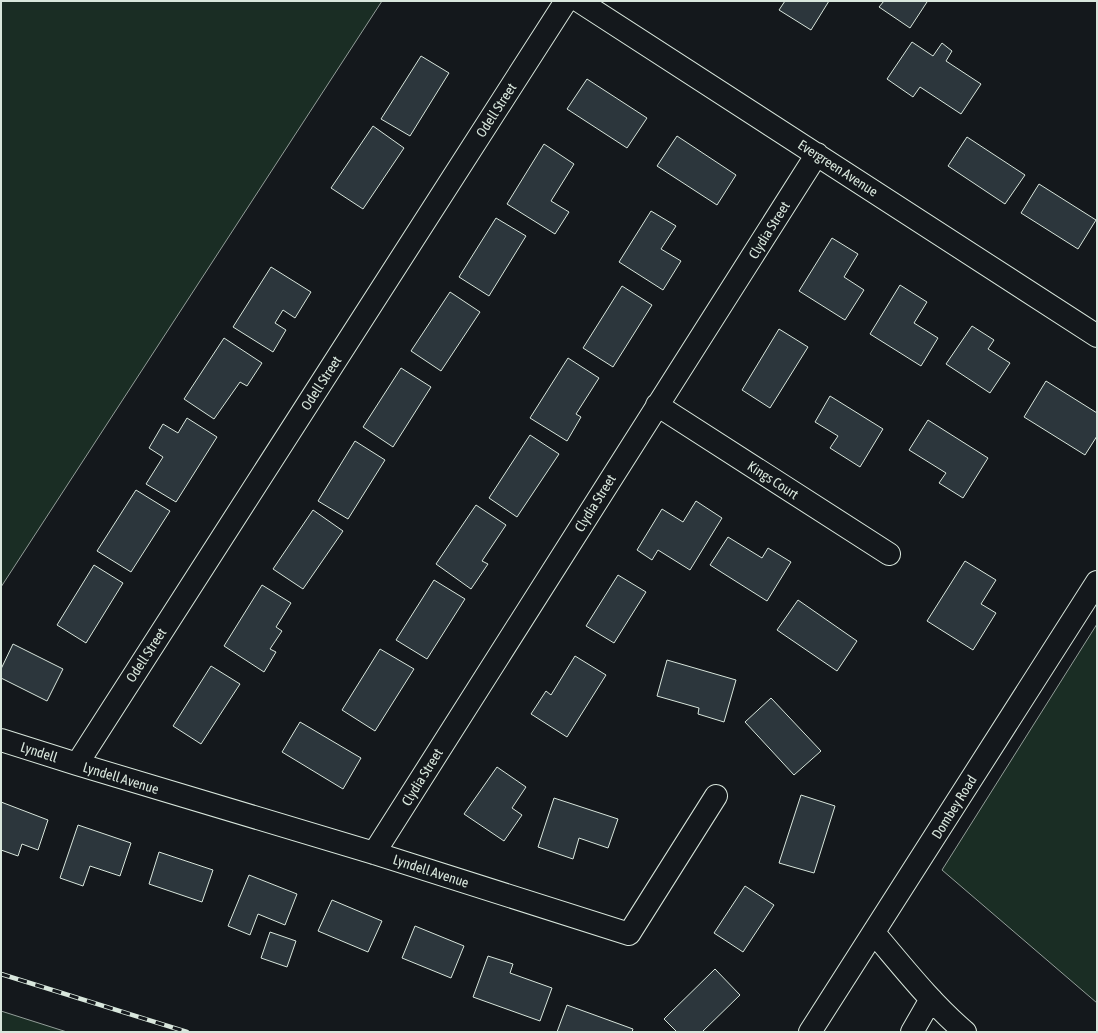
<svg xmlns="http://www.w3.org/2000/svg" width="1098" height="1033" font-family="'Asap Condensed',sans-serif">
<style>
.green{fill:#1a2d24;stroke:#939e99}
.building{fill:#2c363c;stroke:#d8e6dc}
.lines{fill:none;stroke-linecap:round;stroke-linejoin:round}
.minor-casing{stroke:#d8e6dc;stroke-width:24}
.minor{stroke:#14181c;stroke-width:22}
.rail-casing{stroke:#d8e6dc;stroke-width:4.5}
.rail{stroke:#14181c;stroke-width:3;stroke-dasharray:9;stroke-linecap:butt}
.labels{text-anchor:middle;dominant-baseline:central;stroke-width:3;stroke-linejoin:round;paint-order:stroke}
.street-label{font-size:14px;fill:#d8e6dc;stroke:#14181c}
</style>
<rect width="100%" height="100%" fill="#14181c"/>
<path class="green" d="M1,1H382L1,587Z
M1097,624V1003L942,870Z
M1,1011L67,1032H1Z"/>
<path class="building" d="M785,1H829L811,30L779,10Z
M884,1H927V2L910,28L879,7Z
M912,42L933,56L942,43L952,51L946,61L981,84L961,114L920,87L913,97L887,79Z
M421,56L449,73L410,136L381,119Z
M587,79L647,118L627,148L567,109Z
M373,126L404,148L363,209L331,188Z
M677,136L736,175L717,205L657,166Z
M967,137L1025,175L1005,204L948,166Z
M544,144L574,164L551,201L569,212L555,234L507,204Z
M1039,184L1096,220L1078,249L1021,213Z
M651,211L676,226L661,249L681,261L663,290L619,262Z
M496,218L526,236L489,296L459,277Z
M832,238L858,254L844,277L864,290L845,320L799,291Z
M271,267L311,292L295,318L283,310L275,323L286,330L273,352L233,327Z
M900,285L927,302L914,323L938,338L921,366L870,334Z
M622,286L652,305L613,367L583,348Z
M450,292L480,312L441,371L411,351Z
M972,326L994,340L988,349L1010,363L990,393L946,364Z
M779,329L808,347L770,408L742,390Z
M224,338L262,363L247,386L240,382L214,419L184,399Z
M568,358L599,378L576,414L581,417L567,441L530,418Z
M401,368L431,387L393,447L363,427Z
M1046,381L1097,413V436L1085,455L1024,417Z
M830,396L883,429L860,467L830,448L838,436L815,422Z
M187,418L217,437L176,502L146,484L163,457L149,448L163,424L178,433Z
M928,420L988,458L963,498L939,483L946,473L909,450Z
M530,435L559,454L517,517L489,498Z
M355,441L385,460L348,519L318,501Z
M136,490L170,511L131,572L97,551Z
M696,501L722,518L690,570L658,550L652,560L637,550L662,509L683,522Z
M476,505L506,525L482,561L488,564L471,589L436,564Z
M313,510L343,531L303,589L273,569Z
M728,537L762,558L768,548L791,562L767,601L710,565Z
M965,561L996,580L981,604L996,613L973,650L927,621Z
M94,565L123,583L86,643L57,625Z
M618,575L646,592L614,643L586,626Z
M434,580L465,599L427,659L396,640Z
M262,585L291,603L276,627L282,631L270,649L276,652L264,672L224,646Z
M798,600L857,641L837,671L777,630Z
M13,644L63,669L47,701L1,678V669Z
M380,649L414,669L375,731L342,710Z
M575,656L606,675L567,737L531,714L546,691L551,695Z
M667,660L736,680L724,722L698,714L699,708L657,696Z
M211,666L240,684L201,744L173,726Z
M771,698L821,751L794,775L745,722Z
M300,722L361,758L343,789L282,752Z
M497,767L526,787L512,808L522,815L504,841L464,814Z
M801,795L835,806L814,873L779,863Z
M554,798L618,819L608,848L579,838L573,859L538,847Z
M1,802L48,820L38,850L22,844L18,856L1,850Z
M78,825L131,843L120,876L90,866L83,886L60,878Z
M159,852L213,870L202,902L149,884Z
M249,875L297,894L285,925L258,914L250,935L228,926Z
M745,886L774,905L743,952L714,933Z
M332,900L382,921L368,952L318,931Z
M415,926L464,946L451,978L402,958Z
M270,932L296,941L287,967L261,958Z
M488,956L513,964L510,973L552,988L540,1021L473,997Z
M715,969L740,995L702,1032H677L664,1019Z
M567,1005L633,1029L632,1032H557Z"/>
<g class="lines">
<defs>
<path id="minor" d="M579,1L1097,336
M657,405L889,554
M1,740L77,764L374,853L629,934L716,796
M77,764L566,1
M374,853L817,154
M874,933C903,967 931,1003 965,1032
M810,1032L1097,582
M912,1032L931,999"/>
</defs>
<use href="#minor" class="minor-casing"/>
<use href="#minor" class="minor"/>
<defs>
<path id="rail" d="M1,974L187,1032"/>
</defs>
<use href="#rail" class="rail-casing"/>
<use href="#rail" class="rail"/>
</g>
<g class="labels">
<g class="street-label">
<text transform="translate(496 110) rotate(-57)">Odell Street</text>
<text transform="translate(838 168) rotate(33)">Evergreen Avenue</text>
<text transform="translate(769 230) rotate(-58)">Clydia Street</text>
<text transform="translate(321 383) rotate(-57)">Odell Street</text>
<text transform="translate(773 480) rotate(33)">Kings Court</text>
<text transform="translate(595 503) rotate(-58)">Clydia Street</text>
<text transform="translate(146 655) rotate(-57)">Odell Street</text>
<text transform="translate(39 752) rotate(18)">Lyndell</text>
<text transform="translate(422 777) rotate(-58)">Clydia Street</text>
<text transform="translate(121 778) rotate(17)">Lyndell Avenue</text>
<text transform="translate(954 807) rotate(-58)">Dombey Road</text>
<text transform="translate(431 871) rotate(18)">Lyndell Avenue</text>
</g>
</g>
<rect width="1098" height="1033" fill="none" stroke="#d8e6dc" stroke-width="4"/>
</svg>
